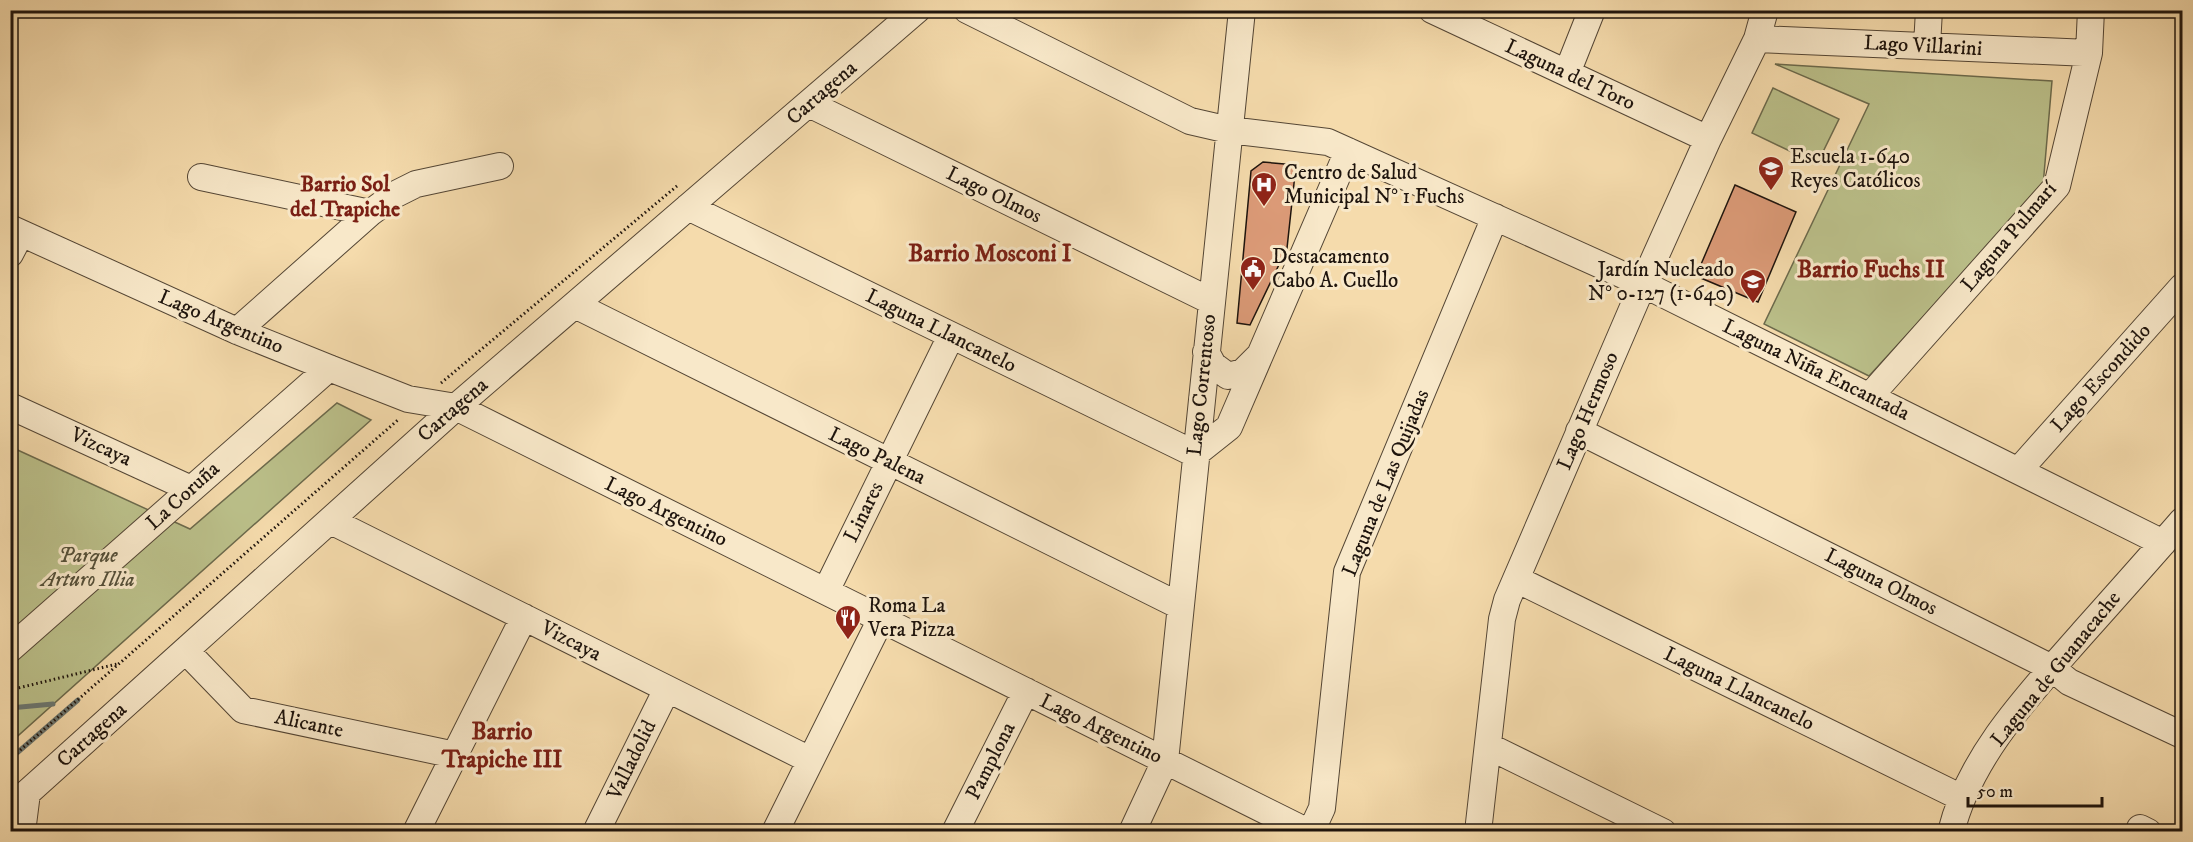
<svg xmlns="http://www.w3.org/2000/svg" width="2193" height="842" font-family="'IM FELL DW Pica',serif">
<style>
.green{fill:#bbc08a;stroke:#6c6a4c;stroke-width:1.5}
.lines{fill:none;stroke-linecap:round;stroke-linejoin:round}
.stream{stroke:#6c7771;stroke-width:5}
.building{fill:#db9a77;stroke:#1e140d;stroke-width:1.5}
.minor-casing{stroke:#544635;stroke-width:28}
.path{stroke:#1e140d;stroke-width:3;stroke-dasharray:1.5 3;stroke-linecap:butt}
.minor{stroke:#f8e8c9;stroke-width:26}
.labels{text-anchor:middle;dominant-baseline:central;stroke-width:6;stroke-linejoin:round;paint-order:stroke}
.street-label{font-size:21px;fill:#1e140d;stroke:#f8e8c9}
.poi-label{font-size:21px;fill:#1e140d;stroke:#f8e8c9;text-anchor:start}
.park-label{font-size:21px;font-style:italic;fill:#555039;stroke:#f8e8c9}
.neighbourhood-label{font-size:22px;font-weight:bold;fill:#7a1f14;stroke:#f8e8c9}
.quarter-label{font-size:24px;font-weight:bold;fill:#7a1f14;stroke:#f8e8c9}
</style>
<rect width="100%" height="100%" fill="#f5dbac"/>
<filter id="stains"><feTurbulence type="fractalNoise" baseFrequency=".00333" numOctaves="4"/><feColorMatrix values="0 0 0 0 .2 0 0 0 0 .09 0 0 0 0 .02 0 0 0 .5 -.17"/></filter>
<radialGradient id="worn" r=".72"><stop offset=".6" stop-color="#630" stop-opacity="0"/><stop offset="1" stop-color="#630" stop-opacity=".3"/></radialGradient>
<path class="green" d="M1775,64L2052,81L2043,186L1869,376L1764,324L1869,104Z
M1773,88L1839,119L1817,164L1752,133Z
M337,403L371,420L11,742V447L190,529Z"/>
<g class="lines">
<path class="stream" d="M10,708L53,704
M10,759L78,700"/>
</g>
<path class="building" d="M1263,162L1296,165L1287,248L1250,325L1237,323L1251,171Z
M1735,185L1796,212L1758,302L1696,276Z"/>
<g class="lines">
<defs>
<path id="minor" d="M967,10L1190,121L1229,130L1328,142L1643,284L2163,543
M1432,10L1708,139
M1757,39L2089,53
M1927,46L1929,10
M1567,73L1592,10
M809,104L1211,301
M201,177L370,213
M688,207L1195,454L1229,427L1348,151
M10,228L237,331L329,368L408,399L456,407L1308,832
M10,254L21,233
M575,305L1180,606
M237,331L370,213L396,194L416,184L500,166
M1206,352L1213,365L1228,376L1243,372L1258,357
M1870,396L2057,186L2089,53L2091,10
M10,406L191,489
M1579,431L2052,668L2069,682L2182,735
M2019,470L2182,287
M331,521L810,760
M1516,579L1962,798
M826,591L951,336
M10,649L329,368
M186,651L243,710L455,755
M1488,746L1663,832
M2140,828L2148,832
M22,832L27,793L456,407L917,10
M416,832L524,617
M596,832L667,689
M775,832L881,619
M955,832L1026,691
M1132,832L1165,761L1242,10
M1311,832L1322,808L1347,572L1495,217
M1478,832L1502,619L1507,600L1643,284L1708,139L1757,39L1765,10
M1951,832C1970,755 2031,692 2082,634C2115,597 2149,559 2182,521"/>
</defs>
<use href="#minor" class="minor-casing"/>
<path class="path" d="M441,383L677,186
M10,690L117,664
M10,759L399,419"/>
<use href="#minor" class="minor"/>
</g>
<defs>
<symbol id="school-pin" viewBox="-11 -11 22 30"><path d="M0 17L-7.5 6A9.5 9.5 0 1 1 7.5 6Z" fill="#8f2418" stroke="#f8e8c9"/><path d="M0-5L7-2L0 1L-7-2ZM-4 1L0 2.5L4 1V4Q0 6-4 4Z" fill="#fff"/></symbol>
<symbol id="hospital-pin" viewBox="-11 -11 22 30"><path d="M0 17L-7.5 6A9.5 9.5 0 1 1 7.5 6Z" fill="#8f2418" stroke="#f8e8c9"/><path d="M-5-5h3v3.5h4V-5h3V5h-3V1.5h-4V5h-3Z" fill="#fff"/></symbol>
<symbol id="civic-pin" viewBox="-11 -11 22 30"><path d="M0 17L-7.5 6A9.5 9.5 0 1 1 7.5 6Z" fill="#8f2418" stroke="#f8e8c9"/><path d="M-.6-6.5H3V-4.5H.6V-3L4-1V1h2V6H-6V1h2V-1L-.6-3ZM-1.2 2.5V6h2.4V2.5Z" fill="#fff"/></symbol>
<symbol id="restaurant-pin" viewBox="-11 -11 22 30"><path d="M0 17L-7.5 6A9.5 9.5 0 1 1 7.5 6Z" fill="#8f2418" stroke="#f8e8c9"/><path d="M-5-6h1v4h1v-4h1v4h1v-4h1v5L-1.5 .5V6h-2V.5L-5-1ZM5-6V6H3V1.5H1.5Q1.5-4 5-6Z" fill="#fff"/></symbol>
</defs>
<g fill-rule="evenodd">
<use href="#school-pin" x="1756" y="154" width="30" height="40"/>
<use href="#hospital-pin" x="1249" y="170" width="30" height="40"/>
<use href="#civic-pin" x="1238" y="254" width="30" height="40"/>
<use href="#school-pin" x="1738" y="267" width="30" height="40"/>
<use href="#restaurant-pin" x="833" y="603" width="30" height="40"/>
</g>
<g class="labels">
<g class="street-label">
<text transform="translate(1923 46) rotate(3)">Lago Villarini</text>
<text transform="translate(1570 75) rotate(25)">Laguna del Toro</text>
<text transform="translate(822 93) rotate(-41)">Cartagena</text>
<text transform="translate(994 195) rotate(26)">Lago Olmos</text>
<text transform="translate(2009 237) rotate(-50)">Laguna Pulmarí</text>
<text transform="translate(221 322) rotate(23)">Lago Argentino</text>
<text transform="translate(941 331) rotate(26)">Laguna Llancanelo</text>
<text transform="translate(1816 370) rotate(26)">Laguna Niña Encantada</text>
<text transform="translate(2101 378) rotate(-48)">Lago Escondido</text>
<text transform="translate(1202 385) rotate(-84)">Lago Correntoso</text>
<text transform="translate(453 410) rotate(-41)">Cartagena</text>
<text transform="translate(1588 411) rotate(-67)">Lago Hermoso</text>
<text transform="translate(101 447) rotate(25)">Vizcaya</text>
<text transform="translate(877 456) rotate(26)">Lago Palena</text>
<text transform="translate(1386 483) rotate(-68)">Laguna de Las Quijadas</text>
<text transform="translate(183 496) rotate(-42)">La Coruña</text>
<text transform="translate(666 512) rotate(26)">Lago Argentino</text>
<text transform="translate(864 512) rotate(-64)">Linares</text>
<text transform="translate(1881 582) rotate(27)">Laguna Olmos</text>
<text transform="translate(571 641) rotate(27)">Vizcaya</text>
<text transform="translate(2056 669) rotate(-51)">Laguna de Guanacache</text>
<text transform="translate(1739 689) rotate(26)">Laguna Llancanelo</text>
<text transform="translate(309 724) rotate(12)">Alicante</text>
<text transform="translate(1101 729) rotate(26)">Lago Argentino</text>
<text transform="translate(92 735) rotate(-42)">Cartagena</text>
<text transform="translate(632 760) rotate(-64)">Valladolid</text>
<text transform="translate(991 761) rotate(-63)">Pamplona</text>
</g>
<g class="poi-label">
<text x="1790" y="157">Escuela 1-640<tspan x="1790" dy="24">Reyes Católicos</tspan></text>
<text x="1284" y="173">Centro de Salud<tspan x="1284" dy="24">Municipal N° 1 Fuchs</tspan></text>
<text x="1272" y="257">Destacamento<tspan x="1272" dy="24">Cabo A. Cuello</tspan></text>
<text x="1734" y="270" text-anchor="end">Jardín Nucleado<tspan x="1734" dy="24">N° 0-127 (1-640)</tspan></text>
<text x="868" y="606">Roma La<tspan x="868" dy="24">Vera Pizza</tspan></text>
</g>
<g class="park-label">
<text x="88" y="556">Parque<tspan x="88" dy="24">Arturo Illia</tspan></text>
</g>
<g class="neighbourhood-label">
<text x="345" y="184">Barrio Sol<tspan x="345" dy="25">del Trapiche</tspan></text>
</g>
<g class="quarter-label">
<text x="990" y="254">Barrio Mosconi I</text>
<text x="1871" y="270">Barrio Fuchs II</text>
<text x="502" y="732">Barrio<tspan x="502" dy="28">Trapiche III</tspan></text>
</g>
</g>
<rect width="2193" height="842" fill="none" stroke="#f5dbac" stroke-width="36"/>
<rect x="12" y="12" width="2169" height="818" fill="none" stroke="#1e140d" stroke-width="3"/>
<rect x="18" y="18" width="2157" height="806" fill="none" stroke="#1e140d" stroke-width="1.5"/>
<path d="M1968 797v9h134v-9" fill="none" stroke="#1e140d" stroke-width="3"/>
<text x="1977" y="797" font-size="18" fill="#1e140d" stroke="#f8e8c9" stroke-width="4.5" paint-order="stroke">50 m</text>
<rect width="100%" height="100%" filter="url(#stains)"/>
<rect width="100%" height="100%" fill="url(#worn)"/>
</svg>
